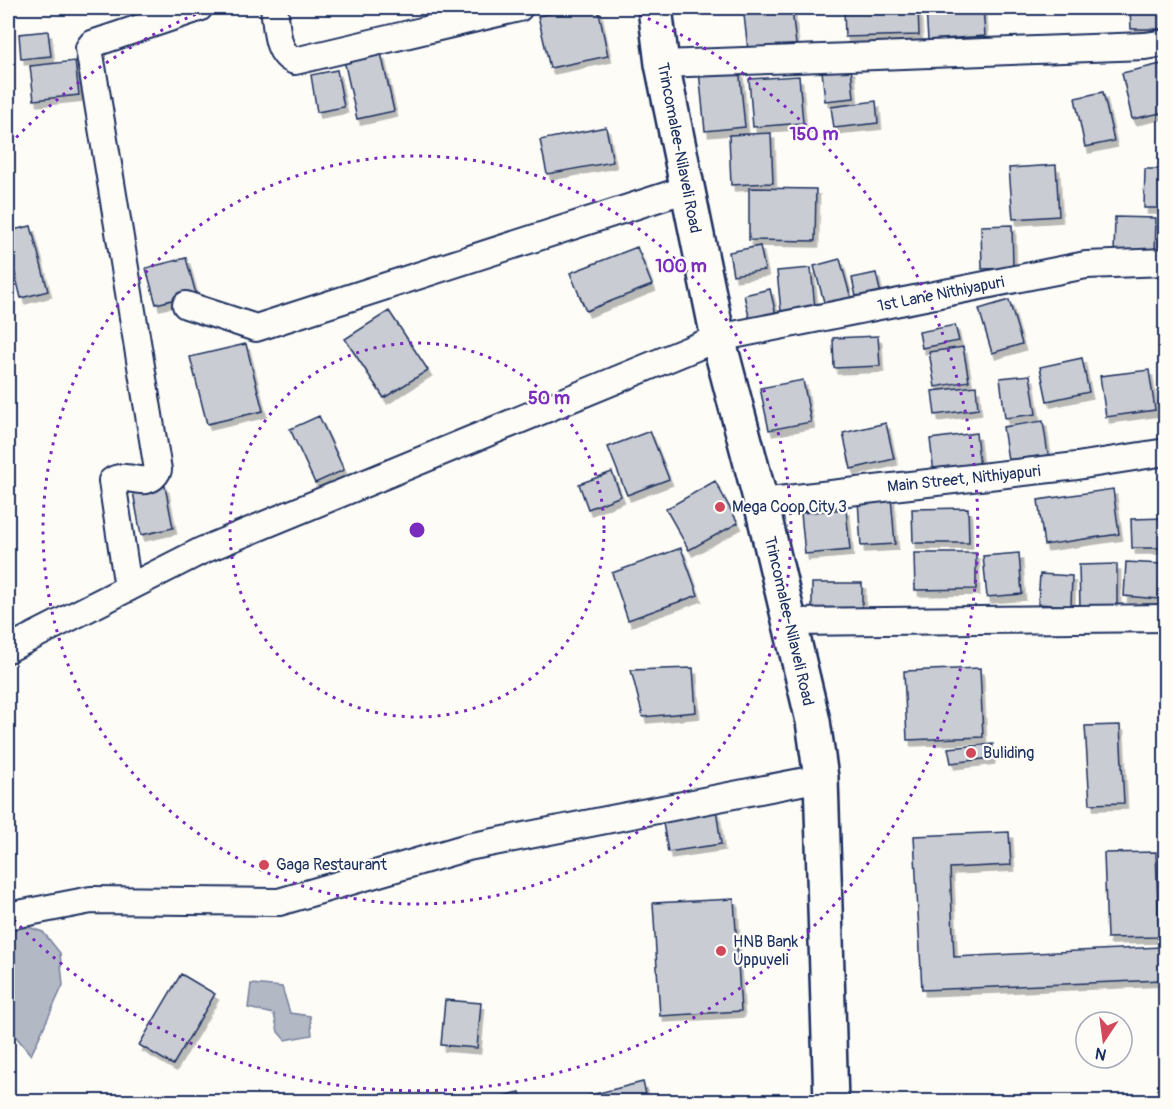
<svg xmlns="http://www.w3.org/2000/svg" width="1173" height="1109" font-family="Pangolin,sans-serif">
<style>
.water{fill:#b3b8c5;stroke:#76819c;stroke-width:1.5}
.building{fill:#c9ccd3;stroke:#1b2f5e;stroke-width:1.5;filter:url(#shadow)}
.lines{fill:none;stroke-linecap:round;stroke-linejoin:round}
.minor-casing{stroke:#1b2f5e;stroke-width:30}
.primary-casing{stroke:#1b2f5e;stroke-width:38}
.minor{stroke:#fdfcf7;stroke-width:26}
.primary{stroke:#fdfcf7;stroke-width:33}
.ring{fill:none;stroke:#7b2cbf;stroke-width:3;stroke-dasharray:3 6}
.poi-dot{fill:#d1495b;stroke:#fdfcf7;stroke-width:2}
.labels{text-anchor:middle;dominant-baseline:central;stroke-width:4.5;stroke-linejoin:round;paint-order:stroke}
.street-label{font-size:16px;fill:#1b2f5e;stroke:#fdfcf7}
.poi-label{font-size:16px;fill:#1b2f5e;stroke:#fdfcf7;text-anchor:start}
.centre{fill:#7b2cbf;stroke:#fdfcf7;stroke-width:3}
.ring-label{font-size:18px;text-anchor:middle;font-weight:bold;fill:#7b2cbf;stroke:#fdfcf7;stroke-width:4.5;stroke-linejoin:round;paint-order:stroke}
</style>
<defs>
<filter id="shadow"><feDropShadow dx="3.5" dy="6" stdDeviation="0" flood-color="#0004"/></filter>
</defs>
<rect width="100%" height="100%" fill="#fdfcf7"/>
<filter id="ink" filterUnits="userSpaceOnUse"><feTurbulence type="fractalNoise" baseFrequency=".0167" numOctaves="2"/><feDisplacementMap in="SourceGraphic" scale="12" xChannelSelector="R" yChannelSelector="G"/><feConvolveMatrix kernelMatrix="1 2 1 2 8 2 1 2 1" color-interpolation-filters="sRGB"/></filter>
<g filter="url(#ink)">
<path class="water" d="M16,923L43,932L60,953L63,985L31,1055L8,1027V925Z
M251,984L282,987L290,1013L310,1016L312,1035L285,1040L278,1032L274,1014L248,1008Z"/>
<path class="building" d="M577,8H598L608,56L550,68L538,16Z
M844,8H918L919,35L845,37Z
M926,8H983L985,36L928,40Z
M1130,8H1166V29H1131Z
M792,10L796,45L748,50L744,15Z
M48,31L51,56L21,59L19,34Z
M381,53L394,111L357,119L344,60Z
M75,61L79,95L34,100L30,66Z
M1161,64L1166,86V112L1132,119L1122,73Z
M739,67L745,127L705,131L699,71Z
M851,68L854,98L825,101L822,71Z
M337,70L344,107L317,112L311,75Z
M799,76L803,123L753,127L749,79Z
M1103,92L1114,141L1085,147L1075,98Z
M876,101L878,123L834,128L831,107Z
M606,127L613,162L547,174L540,140Z
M771,133L773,183L731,185L729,135Z
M1056,165L1059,216L1013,219L1009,168Z
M1145,169H1166V208H1144Z
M749,188L816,189L815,241L749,240Z
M1115,217L1156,218L1155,256L1114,255Z
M1012,225L1013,268L982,269L981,226Z
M31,226L48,291L21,298L8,245V231Z
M760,246L765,270L733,275L729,252Z
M637,247L652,285L586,311L570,273Z
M186,258L196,294L156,304L146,268Z
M840,259L852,302L826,309L814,266Z
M811,268L815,308L781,311L777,271Z
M876,273L881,295L857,301L852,278Z
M770,289L777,319L751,325L744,295Z
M1009,300L1022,344L992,353L979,309Z
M389,311L428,370L384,398L345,339Z
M955,325L959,341L922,348L919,332Z
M878,336L880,366L834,368L833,338Z
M246,344L263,411L207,424L190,357Z
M963,347L969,381L935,387L929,352Z
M1082,358L1089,392L1047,401L1040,367Z
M1149,370L1155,410L1106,417L1100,376Z
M1030,375L1036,414L1005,418L1000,378Z
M803,380L811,422L769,430L760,388Z
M976,386L978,409L935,415L932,391Z
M319,416L344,470L315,483L290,429Z
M1043,421L1048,455L1008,460L1003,427Z
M886,423L894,459L851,469L843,433Z
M650,431L669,479L627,495L608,447Z
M976,433L980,468L934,473L930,439Z
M612,472L621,496L588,509L579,484Z
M715,481L738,523L689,550L666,509Z
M165,486L173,528L141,535L133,492Z
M1113,489L1119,534L1044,545L1038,500Z
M891,497L895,544L861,546L858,500Z
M968,508L969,543H913L912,509Z
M846,509L850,550L805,554L801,513Z
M1166,518V548H1132L1131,519Z
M681,548L698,595L628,620L612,573Z
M914,553H976V589L915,590Z
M1019,553L1022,594L987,597L983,556Z
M1126,562L1162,564L1159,599L1124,596Z
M1117,564V607L1080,608L1079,565Z
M1164,569L1166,570V602H1161Z
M1040,574L1072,576L1071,606L1038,604Z
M812,583H862V613L812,614Z
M693,668L696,712L643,717L631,670Z
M980,668L983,737L907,740L904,671Z
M1120,725L1124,803L1090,804L1085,726Z
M993,744L991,758L951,763L948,748Z
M716,809L721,844L668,852L662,817Z
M1009,832L1011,865L950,868L954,957L1161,947L1162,980L922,990L914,836Z
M1156,852L1159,937L1107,938L1104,853Z
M734,899L741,1011L660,1016L653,903Z
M181,974L215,994L173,1065L139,1045Z
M445,1000L481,1003L477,1048L441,1045Z
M643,1082L648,1102H563Z
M520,1092L522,1102H503L502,1096Z"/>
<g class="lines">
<defs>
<path id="minor" d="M274,8C277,25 275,54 295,61L519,8
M662,64L1145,46L1166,43
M186,305L256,328L687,189
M761,502L1077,466L1166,452
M128,588L112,481C127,470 147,492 158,470L89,48L92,44L199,8
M791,622L1166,618
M8,649L201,551L718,338L1086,265L1166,262
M8,916L91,900L279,902L468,847L821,778"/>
<path id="primary" d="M655,8L662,64L718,338L761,502L813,721L821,778L831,1102"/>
</defs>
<use href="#minor" class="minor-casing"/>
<use href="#primary" class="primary-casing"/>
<use href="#minor" class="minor"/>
<use href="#primary" class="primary"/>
</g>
</g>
<g class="ring">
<circle cx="417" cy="530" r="187"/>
<circle cx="417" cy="530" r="374"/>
<path d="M10 144A561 561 0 0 1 211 8M623 8A561 561 0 1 1 10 916"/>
</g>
<g class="poi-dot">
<circle cx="720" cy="507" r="6"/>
<circle cx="971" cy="753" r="6"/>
<circle cx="264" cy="865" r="6"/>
<circle cx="721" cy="951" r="6"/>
</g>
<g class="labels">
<g class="street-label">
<text transform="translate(679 148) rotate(79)">Trincomalee-Nilaveli Road</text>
<text transform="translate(941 294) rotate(-11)">1st Lane Nithiyapuri</text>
<text transform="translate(964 479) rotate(-6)">Main Street, Nithiyapuri</text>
<text transform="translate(789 621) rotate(77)">Trincomalee-Nilaveli Road</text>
</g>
<g class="poi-label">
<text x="732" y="507">Mega Coop City 3</text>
<text x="983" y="753">Buliding</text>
<text x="276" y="865">Gaga Restaurant</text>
<text x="733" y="942">HNB Bank<tspan x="733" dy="18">Uppuveli</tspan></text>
</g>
</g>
<circle cx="417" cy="530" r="9" class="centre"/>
<g class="ring-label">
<text x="814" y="140">150 m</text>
<text x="681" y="272">100 m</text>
<text x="549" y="404">50 m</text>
</g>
<rect width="1173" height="1109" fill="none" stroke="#fdfcf7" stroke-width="30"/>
<rect x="15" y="15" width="1143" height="1079" fill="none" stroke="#1b2f5e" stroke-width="2" filter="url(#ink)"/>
<g transform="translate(1104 1040) rotate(193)"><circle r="28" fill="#fdfcf7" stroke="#a3aaba" stroke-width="1.5"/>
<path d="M0-4.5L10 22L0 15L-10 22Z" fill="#d1495b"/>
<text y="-9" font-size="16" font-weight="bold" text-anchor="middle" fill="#1b2f5e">N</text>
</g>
</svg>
